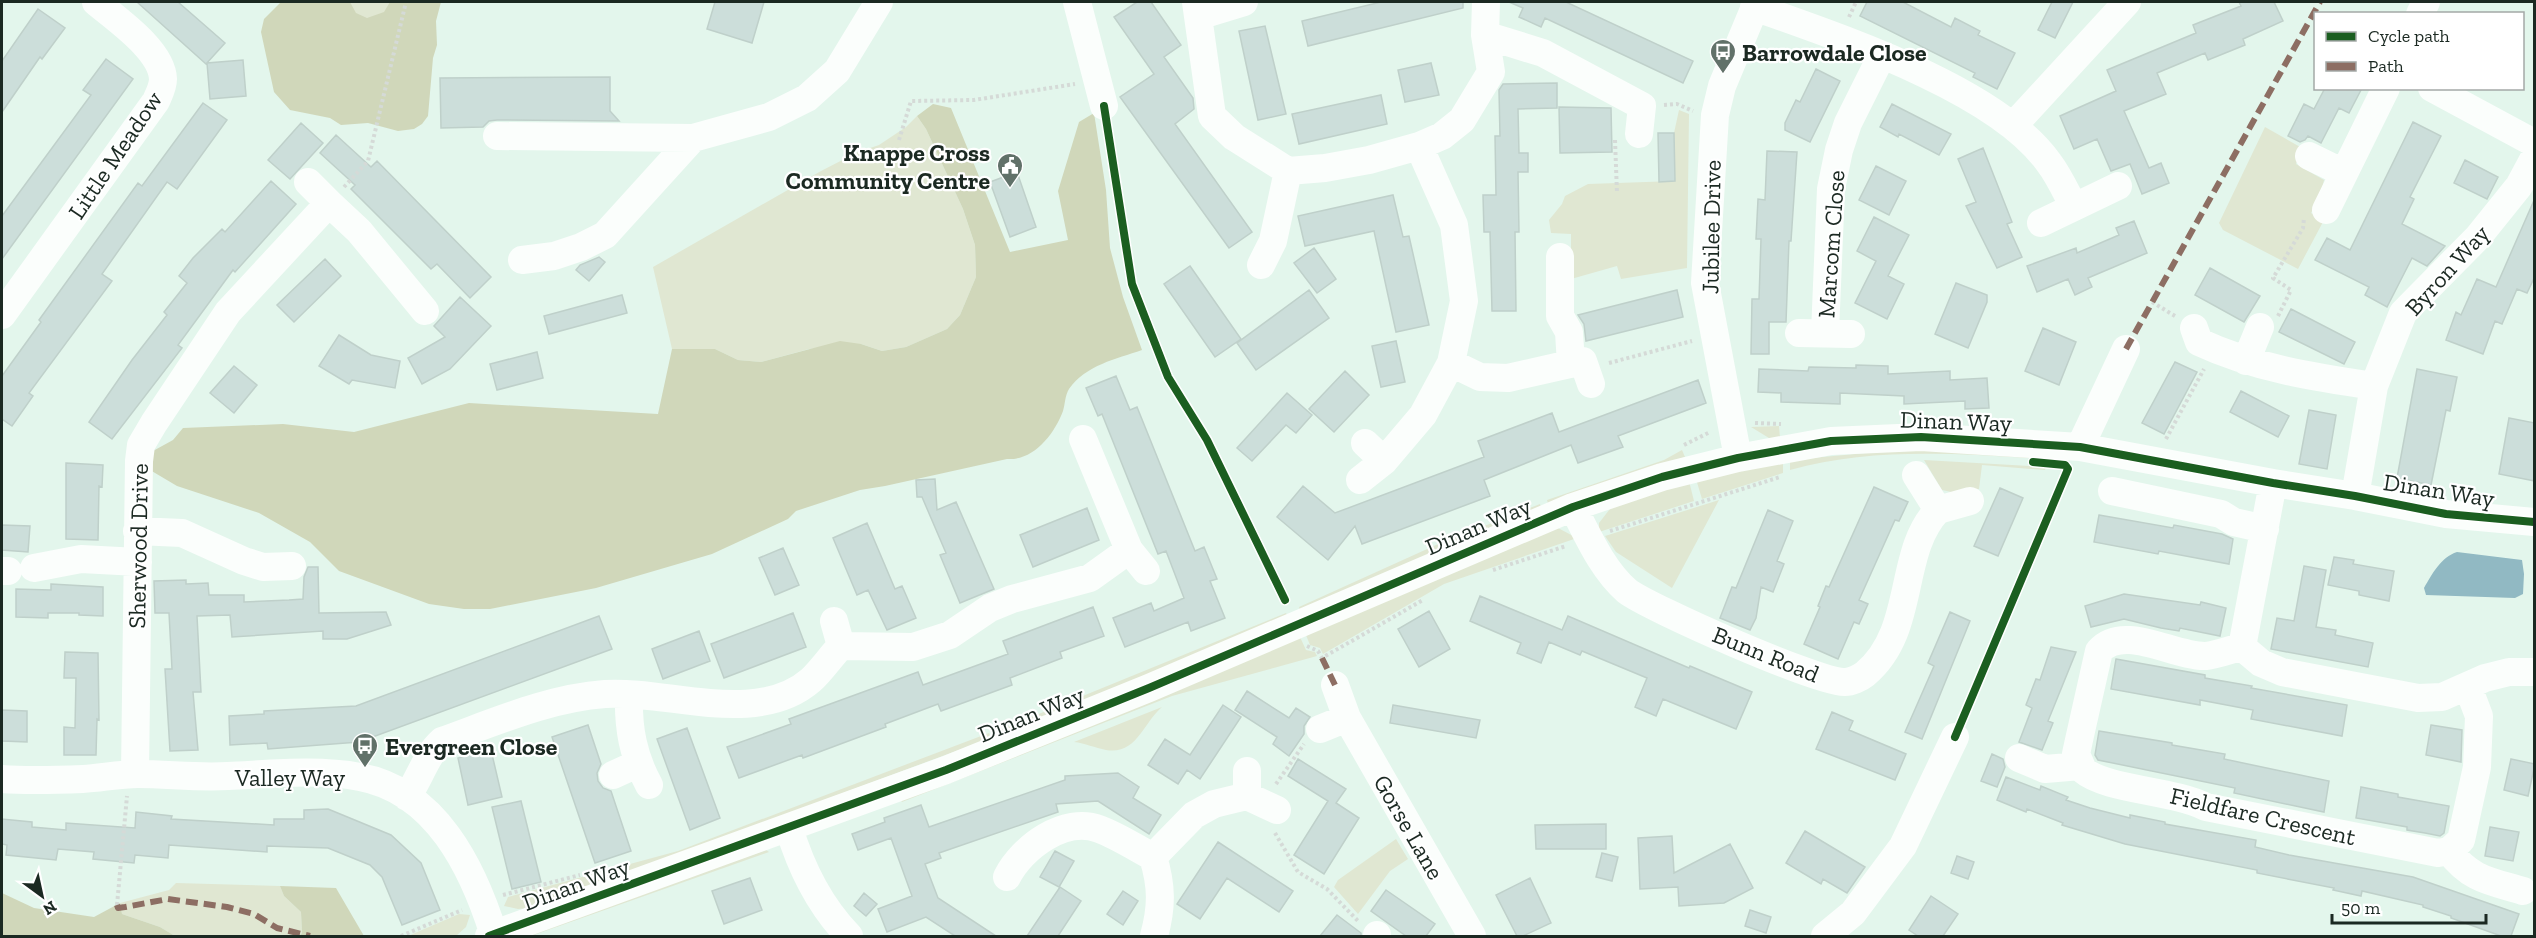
<svg xmlns="http://www.w3.org/2000/svg" width="2536" height="938" font-family="'Zilla Slab',serif">
<style>
.green{fill:#e0e7d2}
.forest{fill:#d0d7ba}
.water{fill:#91b9c3}
.building{fill:#ccdeda;stroke:#bfd0ca;stroke-width:1.5}
.lines{fill:none;stroke-linecap:round;stroke-linejoin:round}
.path{stroke:#d5dad7;stroke-width:4;stroke-dasharray:3 3;stroke-linecap:butt}
.minor{stroke:#fbfefc;stroke-width:28}
.quiet{stroke:#8d6e63;stroke-width:6;stroke-dasharray:12 6;stroke-linecap:butt}
.cycleway-casing{stroke:#fff;stroke-width:11}
.cycleway{stroke:#1b5e20;stroke-width:8}
.labels{text-anchor:middle;dominant-baseline:central;stroke-width:4.5;stroke-linejoin:round;paint-order:stroke}
.poi-label{font-size:24px;font-weight:bold;fill:#1b2922;stroke:#fff;text-anchor:start}
.street-label{font-size:24px;fill:#1b2922;stroke:#fff}
</style>
<rect width="100%" height="100%" fill="#e3f6ec"/>
<path class="green" d="M327,2H400L389,38Z
M1679,110L1689,114L1687,268L1621,279L1617,266L1571,279V234L1551,233L1549,220L1562,204L1565,196L1588,184L1675,181L1674,133Z
M917,116L926,129L963,209L975,245L976,277L960,315L947,329L906,347L882,351L861,344L809,349L761,362L738,360L715,349H672L653,267L821,171L858,152L879,145L906,127Z
M2265,127L2302,148L2296,164L2324,180L2320,197L2311,213L2324,220L2298,269L2223,230L2219,223Z
M1779,426L1780,438H1769L1751,427Z
M1682,450L1685,457L1548,504L1547,500L1664,460Z
M1888,451H1973L2030,454L2029,458C1950,453 1867,448 1790,470V460Z
M1924,460L2046,467L2045,470L1982,465L1979,489L1956,493L1942,490Z
M1783,461V473L1702,499L1696,479Z
M1689,481L1694,501L1599,532V523L1613,505Z
M1719,500L1672,588L1616,552L1605,536Z
M1540,504L1541,507L1300,611L1299,607L1436,545Z
M1558,528L1577,538L1444,584L1323,654L1320,648L1310,645L1306,635Z
M1286,613L1288,617L999,735L997,731Z
M1300,637L1306,650L1315,652L1317,656L1172,696L902,802L900,799Z
M1162,707C1143,723 1137,755 1106,750C1095,748 1085,743 1074,742Z
M989,733L991,738L534,908L518,909L504,906L508,897L678,851Z
M1396,839L1408,859L1390,871L1358,914L1334,887L1338,880Z
M766,850L769,852L531,936H521Z
M176,883L280,886L284,896L301,912L302,933L299,936H175L160,927L122,914L120,903L169,890Z
M459,914L470,915L466,927L456,936H408Z"/>
<path class="forest" d="M281,2H350L356,13L367,18L384,12L390,2H441L436,21L437,45L433,58L428,116L422,124L414,129L398,131L368,123L341,125L330,118L290,110L274,92L261,32L264,19Z
M933,104L951,108L1010,252L1068,240L1058,191L1079,122L1094,113L1106,190L1110,248L1123,297L1142,350C1116,359 1086,365 1069,389C1065,395 1065,405 1063,411C1054,435 1033,461 1007,459L885,486L860,490L796,511L788,519L712,554L596,588L490,609H464L429,604L339,571L310,542L259,513L177,486L150,470L153,451L173,440L183,428L283,424L354,432L469,403L658,414L672,349H715L738,360L761,362L840,341L861,344L882,351L906,347L947,329L960,315L976,277L975,245L963,209L926,129L917,116Z
M280,886L336,888L364,936H299L302,933L301,912L284,896Z
M2,893L34,908L94,917L120,903L122,914L160,927L175,936H2Z"/>
<path class="water" d="M2457,552L2522,560L2524,574L2523,594L2515,598L2426,595L2424,588C2432,574 2441,557 2457,552Z"/>
<path class="building" d="M137,2H178L225,43L206,64Z
M715,2H764L752,43L707,29Z
M1137,2H1151L1181,45L1164,57L1193,98L1194,109L1175,124L1252,232L1229,248L1120,97L1154,74L1114,17Z
M1381,2H1463V8L1308,46L1302,21Z
M1509,2H1566L1693,61L1683,83L1545,18L1541,27L1519,17L1523,8Z
M1867,2H1903L1951,27L1955,18L1980,31L1978,35L2015,53L1997,89L1973,77L1975,73L1860,16Z
M2052,2H2073L2055,38L2038,30Z
M2239,2H2274L2283,21L2243,39L2245,45L2208,60L2205,53L2157,73L2166,94L2124,111L2149,168L2161,163L2169,183L2142,194L2130,164L2111,171L2097,139L2074,149L2060,116L2116,91L2107,70L2196,33L2193,25L2241,6Z
M38,9L65,28L42,59L40,57L2,112V61Z
M1265,26L1286,114L1258,120L1239,31Z
M106,59L133,79L2,259V216L91,95L83,90Z
M243,60L246,96L210,99L207,63Z
M1431,63L1439,95L1405,102L1398,70Z
M1816,69L1840,81L1810,142L1785,130V123L1796,100L1800,102Z
M610,77V111L619,121L497,120L489,121L483,127L441,128L440,78Z
M1557,83V108L1518,109L1519,153H1528V172H1518L1519,232H1515L1516,311H1492L1490,232H1484L1483,195H1496L1495,136H1500L1499,90L1503,84Z
M2325,88H2362L2349,113L2339,108L2321,143L2308,136L2305,140L2300,142L2288,136L2304,104L2314,109Z
M1381,95L1387,124L1299,144L1292,114Z
M203,103L227,120L177,189L167,182L102,274L112,281L29,393L33,396L12,426L2,419V376L41,322L39,320L138,183L142,186Z
M1892,104L1951,134L1939,155L1899,134L1898,137L1880,127Z
M1559,107L1611,108L1612,152L1560,153Z
M2413,122L2441,136L2410,197L2414,199L2402,224L2445,246L2427,266L2412,258L2387,307L2365,295L2369,287L2315,260L2327,238L2350,250Z
M301,123L323,143L290,179L268,160Z
M1658,133H1674L1675,181L1659,182Z
M336,135L371,167L377,161L491,277L470,298L437,264L431,269L351,189L355,185L320,153Z
M1983,148L2012,222L2007,224L2022,257L1997,268L1966,206L1976,202L1958,159Z
M1767,151L1797,152L1791,241H1789L1786,322H1769V354H1751L1752,299H1759L1761,239H1756L1758,199L1765,200Z
M2465,160L2498,177L2487,199L2454,183Z
M1876,166L1906,181L1889,215L1859,200Z
M1017,172L1036,227L1010,237L990,182Z
M271,181L296,204L235,272L233,270L178,345L182,348L112,439L89,422L132,360L167,315L164,312L187,283L179,276L193,258L222,229L225,232Z
M1393,195L1403,237L1409,236L1429,325L1396,332L1374,231L1305,246L1298,216Z
M2535,198V276L2527,293L2517,289L2502,324L2495,321L2483,354L2446,340L2456,312L2461,315L2477,279L2496,287Z
M1874,217L1909,235L1888,276L1904,284L1887,319L1855,303L1876,261L1857,251Z
M2134,221L2147,253L2088,278L2092,287L2075,295L2068,279L2037,292L2027,266L2076,248L2077,253L2119,235L2116,228Z
M1314,248L1336,279L1317,293L1294,263Z
M599,257L605,262L589,281L576,270L580,265Z
M325,259L341,276L294,322L277,305Z
M1190,266L1241,339L1215,357L1164,284Z
M2210,268L2260,296L2244,322L2195,295Z
M1956,283L1987,295V302L1968,348L1935,334Z
M1309,290L1329,318L1256,370L1237,343Z
M1677,290L1683,317L1586,341L1584,324L1578,315Z
M622,295L627,313L549,334L544,316Z
M460,297L491,326L450,369L422,384L408,358L445,337L434,326Z
M2291,309L2355,342L2344,364L2279,332Z
M2043,328L2076,342L2059,385L2025,371Z
M339,335L371,355L400,361L395,388L352,380L349,384L319,366Z
M1396,341L1405,382L1381,387L1372,346Z
M537,352L543,378L497,390L490,364Z
M2175,362L2197,372L2164,434L2142,423Z
M1856,365L1888,366V374L1950,371V380L1987,378L1989,408L1965,409V401L1904,404V396L1840,393V404L1781,402V393L1758,392L1759,369L1808,371L1809,367L1856,368Z
M234,366L257,385L234,413L210,393Z
M2417,369L2457,377L2450,411L2446,410L2431,485L2397,478Z
M1345,371L1369,395L1334,432L1309,409Z
M1116,376L1130,410L1137,407L1195,551L1204,547L1217,579L1210,581L1225,618L1191,631L1188,622L1125,647L1113,618L1151,603L1154,611L1184,598L1166,551L1158,554L1102,414L1098,416L1086,388Z
M1698,380L1706,403L1618,436L1623,447L1578,463L1571,445L1484,480L1490,496L1362,544L1355,526L1328,560L1277,517L1303,486L1335,513L1484,457L1478,441L1552,413L1559,432Z
M2241,391L2289,416L2278,437L2230,412Z
M1287,393L1312,415L1296,433L1286,425L1252,461L1237,448Z
M2309,410L2336,415L2327,469L2299,464Z
M2509,418L2535,423V481L2499,474Z
M66,463L103,465L102,487L99,486L98,540L66,539Z
M935,479L937,510L956,502L994,589L960,603L940,555L946,553L922,497H917L916,480Z
M1874,487L1908,502L1899,521L1895,520L1859,600L1868,604L1859,624L1854,622L1838,659L1804,644L1820,607L1818,606L1826,586L1829,587Z
M2000,488L2023,498L1998,556L1974,546Z
M1087,508L1099,540L1033,567L1020,535Z
M1768,510L1793,521L1777,561L1784,564L1773,592L1761,587L1756,618L1750,630L1720,618L1732,587L1736,588Z
M2099,515L2173,528L2174,525L2222,534L2233,539L2229,564L2159,551L2158,554L2094,542Z
M867,523L895,589L902,586L916,618L887,630L868,590L857,595L833,538Z
M2,525L30,526L28,552L2,550Z
M783,548L799,585L775,595L759,558Z
M2334,557L2354,560L2353,564L2394,571L2389,601L2359,595V591L2328,585Z
M2304,566L2326,570L2316,627L2336,630L2335,635L2373,643L2368,667L2271,649L2277,618L2294,621Z
M308,567H318L319,613L386,612L391,625L347,639H323V631L232,637L230,615L197,616L201,692H193L198,750L170,751L165,669H172L169,613H155L154,581L186,580V584L208,583L209,595H244V602L289,600L303,599L304,577Z
M51,584L103,587V616L79,615V613H48V618L16,617V589L51,590Z
M2124,594L2200,605L2201,602L2226,608L2220,636L2180,628L2179,631L2161,628L2124,619L2091,627L2085,606Z
M1480,596L1562,630L1568,616L1689,668L1690,666L1752,692L1736,729L1663,699L1656,716L1635,707L1647,678L1582,651L1580,655L1549,642L1541,663L1517,653L1521,643L1470,621Z
M1093,607L1104,636L1060,652L1062,658L1010,678L1012,685L941,711L938,704L885,724L886,727L803,758L802,755L739,778L727,747L791,724L789,719L918,672L923,685L1008,654L1003,641Z
M1429,611L1450,649L1419,667L1398,629Z
M1950,612L1970,621L1922,739L1905,732L1934,666L1928,663Z
M793,613L806,647L724,678L711,644Z
M599,616L612,649L359,742L268,749L267,743L230,745L229,716L264,714V711L356,706Z
M699,631L710,661L663,679L652,649Z
M2051,647L2076,652L2048,721L2053,723L2042,750L2019,742L2032,708L2026,705L2036,679L2040,680Z
M65,652L98,653L99,720L97,719L96,755H64V727L75,728L76,678H64Z
M2116,659L2205,675V678L2252,686L2251,688L2347,705L2342,736L2251,719L2253,710L2200,700V705L2111,689Z
M1247,691L1289,718L1296,708L1310,717L1304,726V734L1289,756L1273,744L1277,737L1235,710Z
M1223,705L1241,717L1200,779L1187,770L1178,784L1148,765L1165,739L1190,755Z
M1393,705L1480,720L1476,738L1390,723Z
M2,710L27,711V742L2,741Z
M1832,712L1853,721L1849,730L1906,754L1895,780L1816,749Z
M588,725L601,764L597,773L598,781L603,788L611,791L631,851L595,863L552,737Z
M2431,725L2462,730L2461,762L2426,755Z
M687,728L720,818L690,830L657,739Z
M2099,731L2172,743V745L2225,754L2224,759L2329,781L2324,812L2234,793L2235,788L2098,760L2095,755Z
M491,750L502,797L468,805L458,758Z
M1992,754L2003,759L2005,767L1997,787L1981,781Z
M1298,759L1346,789L1336,803L1359,818L1324,874L1294,855L1328,801L1288,776Z
M2511,759L2535,764L2528,796L2504,790Z
M1118,773L1139,787L1133,798L1161,815L1149,834L1098,801L1056,804L1058,812L939,853L941,858L925,864L938,898L996,936H955L926,917L887,932L878,909L912,896L891,838L858,850L852,834L885,822L884,818L921,805L929,827L1065,780V776Z
M2006,777L2040,790L2041,786L2068,797L2066,800L2090,808L2130,818V815L2165,822V824L2256,840L2255,847L2289,855L2413,877L2519,914L2511,936H2501L2451,918V916L2423,907V905L2362,891L2361,896L2333,890L2334,888L2257,873V870L2125,844L2062,825L2063,823L2027,809L2026,812L1997,800Z
M2361,787L2398,794V797L2449,806L2444,833L2440,836L2425,833L2407,830V827L2356,818Z
M521,801L541,882L512,889L492,807Z
M328,809L391,835L421,863L440,910L402,925L382,877L370,865L328,848L267,846V852L169,845L168,858L135,855L134,863L93,859L94,852L58,849L56,860L6,855L7,845L2,844V819L32,822V827L66,830V823L135,828L136,812L172,816L171,819L274,825V819H304V810Z
M1606,824V849H1536L1535,825Z
M2490,827L2519,832L2513,861L2485,856Z
M1805,831L1865,867L1847,893L1823,879L1821,884L1786,863Z
M1672,836L1674,873L1730,844L1753,888L1724,903L1679,906L1678,887L1640,889L1638,838Z
M1218,842L1293,891L1279,912L1227,878L1200,919L1177,904Z
M1055,851L1074,861L1059,887L1040,877Z
M1602,853L1618,857L1612,881L1596,877Z
M1957,856L1974,862L1968,879L1951,873Z
M750,878L762,910L724,924L712,891Z
M1530,878L1551,923L1523,936H1517L1496,895Z
M1060,887L1081,901L1058,936H1027Z
M1386,890L1435,924L1426,936H1406L1371,911Z
M1123,891L1138,901L1123,925L1107,914Z
M864,893L877,904L866,916L854,906Z
M1931,896L1958,914L1943,936H1918L1909,930Z
M1750,910L1771,917L1766,933L1745,926Z
M1337,915L1361,933V936H1320Z"/>
<g class="lines">
<path class="path" d="M1849,17L1856,2
M1664,105L1677,104L1693,111
M899,140L911,101L974,100L1075,84
M1615,140L1617,193
M344,187L368,161L406,2
M2152,302L2175,316
M2278,316L2291,290L2273,278L2303,228L2304,218
M1609,363L1692,341
M1755,423L1781,424
M2166,439L2204,369
M1684,445L1710,432
M1610,531L1780,477
M1493,570L1566,546
M1307,646L1318,651L1322,658L1423,600
M1963,716L2068,469
M1276,784L1304,744
M1275,833L1298,872L1327,889L1359,922
M503,895L580,875
M117,905L127,796
M401,936L462,910"/>
<path class="minor" d="M1077,2L1104,106
M1196,2L1212,116L1234,137L1288,171L1325,168L1369,160L1419,146L1442,136L1462,120L1491,72L1485,35L1486,2
M1754,7C1838,37 1997,89 2049,163C2059,176 2066,192 2074,207
M2420,14L2426,2
M1198,16L1244,2
M1485,35L1543,53L1642,106L1639,134
M2432,88L2534,143
M2013,126L2127,2
M497,136L693,138L769,117L807,98L837,71L879,2
M2309,156L2344,173
M308,182L329,203
M2326,210L2386,88
M2041,223L2118,186
M1560,257V316L1569,332L1571,364
M522,260L554,256L581,247L605,235L693,138
M1261,265L1273,241L1288,171
M2,315L156,101C159,94 163,87 163,79C162,50 116,19 96,2
M2194,328L2199,342C2255,368 2313,377 2374,386
M1799,333L1851,334
M1825,333L1831,189L1839,150L1848,123L1882,55
M2246,361L2260,327
M1451,363L1480,377L1508,378L1583,361L1591,384
M1083,439L1129,550
M1365,443L1384,461
M2080,447L2126,349
M1738,458L1705,283L1715,115L1722,86L1757,2
M1360,480L1384,461L1423,415L1451,363L1464,301L1454,225L1419,146
M2273,483L2242,647L2261,663L2282,672L2418,698L2442,697L2485,678L2509,672H2534
M2112,491L2221,514L2234,522L2265,529
M2355,496L2374,386L2403,313L2478,237L2519,186L2534,158
M1573,507C1588,536 1602,569 1627,591C1649,608 1821,684 1845,682C1851,682 1860,678 1865,674C1917,631 1897,552 1938,510L1916,475
M1938,510L1970,501
M137,531L182,533L244,561L263,567L292,566
M34,568L81,559L138,562
M2,571H8
M841,646L913,647L950,635L990,608L1012,599L1090,578L1129,550L1146,571
M2242,647C2231,649 2218,655 2206,656C2174,657 2124,623 2099,651L2079,740L2076,754L2083,770C2106,790 2173,790 2206,807L2438,853L2449,851L2461,840L2477,767L2479,716L2468,687
M1335,685L1347,718L1472,936
M629,695C628,728 633,756 649,785
M1320,729L1347,718
M2019,758L2045,769L2081,766
M1247,771V796L1277,810
M135,774L139,461L141,445L154,423L228,312L329,203L359,231L425,311
M613,775L637,764
M2,779C29,781 56,780 83,779C101,778 119,774 138,774C168,774 198,778 228,776C272,774 317,769 360,777C436,791 473,868 494,935
M407,797C420,778 426,755 442,741C495,722 549,698 605,694C668,690 757,727 811,680C822,670 831,656 841,646L834,621
M789,828C801,868 819,905 849,936
M2449,851C2471,880 2490,881 2523,891
M1153,857L1194,815L1214,804L1247,796
M1007,877C1022,847 1065,816 1099,829C1118,836 1136,848 1153,857C1162,886 1162,907 1154,936
M1377,935V936
M489,936L946,770L1149,688L1573,507L1662,477L1738,458L1831,441L1921,437L2080,447L2273,483L2355,496L2446,514L2534,522
M1825,936L1853,913L1903,846L1955,737"/>
<path class="quiet" d="M2126,349L2320,2
M1322,658L1335,685
M117,905L118,908L125,907L168,899L227,907L254,914L277,928L310,936"/>
<defs>
<path id="cycleway" d="M1104,106L1132,284L1168,377L1207,440L1285,600
M1955,737L2068,469L2065,465L2033,462
M489,936L946,770L1149,688L1573,507L1662,477L1738,458L1831,441L1921,437L2080,447L2273,483L2355,496L2446,514L2534,522"/>
</defs>
<use href="#cycleway" class="cycleway-casing"/>
<use href="#cycleway" class="cycleway"/>
</g>
<defs>
<symbol id="bus-pin" viewBox="-11 -11 22 30"><path d="M0 17L-7.5 6A9.5 9.5 0 1 1 7.5 6Z" fill="#617169" stroke="#fff"/><path d="M-5-6H5V4H4V6H2V4H-2V6H-4V4H-5ZM-3.5-4V0h7V-4ZM-3.5 1.2v1.5H-2V1.2ZM2 1.2v1.5H3.5V1.2Z" fill="#fff"/></symbol>
<symbol id="civic-pin" viewBox="-11 -11 22 30"><path d="M0 17L-7.5 6A9.5 9.5 0 1 1 7.5 6Z" fill="#617169" stroke="#fff"/><path d="M-.6-6.5H3V-4.5H.6V-3L4-1V1h2V6H-6V1h2V-1L-.6-3ZM-1.2 2.5V6h2.4V2.5Z" fill="#fff"/></symbol>
</defs>
<g fill-rule="evenodd">
<use href="#bus-pin" x="1708" y="37" width="30" height="40"/>
<use href="#civic-pin" x="995" y="151" width="30" height="40"/>
<use href="#bus-pin" x="350" y="731" width="30" height="40"/>
</g>
<g class="labels">
<g class="poi-label">
<text x="1742" y="52">Barrowdale Close</text>
<text x="990" y="152" text-anchor="end">Knappe Cross<tspan x="990" dy="28">Community Centre</tspan></text>
<text x="385" y="746">Evergreen Close</text>
</g>
<g class="street-label">
<text transform="translate(115 155) rotate(-56)">Little Meadow</text>
<text transform="translate(1711 227) rotate(-89)">Jubilee Drive</text>
<text transform="translate(1831 244) rotate(-86)">Marcom Close</text>
<text transform="translate(2447 270) rotate(-48)">Byron Way</text>
<text transform="translate(1956 421) rotate(2)">Dinan Way</text>
<text transform="translate(2439 490) rotate(9)">Dinan Way</text>
<text transform="translate(1478 526) rotate(-23)">Dinan Way</text>
<text transform="translate(138 546) rotate(-89)">Sherwood Drive</text>
<text transform="translate(1766 654) rotate(22)">Bunn Road</text>
<text transform="translate(1031 714) rotate(-22)">Dinan Way</text>
<text x="290" y="777">Valley Way</text>
<text transform="translate(2263 816) rotate(13)">Fieldfare Crescent</text>
<text transform="translate(1409 827) rotate(60)">Gorse Lane</text>
<text transform="translate(576 884) rotate(-20)">Dinan Way</text>
</g>
</g>
<rect width="2536" height="938" fill="none" stroke="#1b2922" stroke-width="6"/>
<rect x="2314" y="12" width="210" height="78" fill="#ffffff" stroke="#a4a9a7" stroke-width="1.5"/>
<rect x="2326" y="32" width="30" height="9" fill="#1b5e20" stroke="#a4a9a7" stroke-width="1.5"/>
<text x="2368" y="42" font-size="18" fill="#1b2922">Cycle path</text>
<rect x="2326" y="62" width="30" height="9" fill="#8d6e63" stroke="#a4a9a7" stroke-width="1.5"/>
<text x="2368" y="72" font-size="18" fill="#1b2922">Path</text>
<g transform="translate(42 896) rotate(147)" stroke="#ffffff" stroke-width="4.5" paint-order="stroke">
<path d="M0-4.5L10 22L0 15L-10 22Z" fill="#1b2922"/>
<text y="-9" font-size="16" font-weight="bold" text-anchor="middle" fill="#1b2922">N</text>
</g>
<path d="M2332 914v9h154v-9" fill="none" stroke="#1b2922" stroke-width="3"/>
<text x="2341" y="914" font-size="18" fill="#1b2922" stroke="#ffffff" stroke-width="4.5" paint-order="stroke">50 m</text>
</svg>
